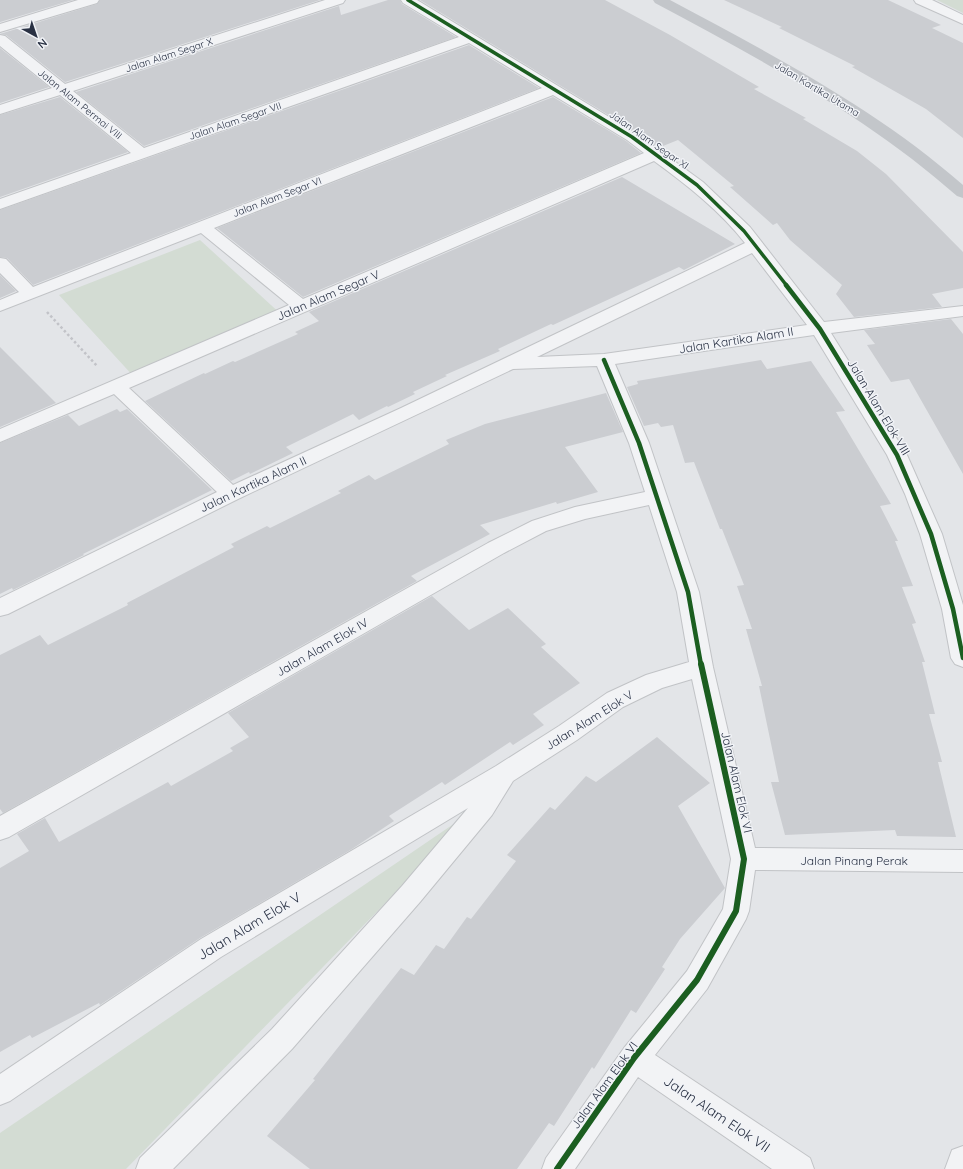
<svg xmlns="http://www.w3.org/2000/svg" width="963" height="1169" font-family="Quicksand,sans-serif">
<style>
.green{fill:#d3dcd3}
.building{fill:#cbcdd1}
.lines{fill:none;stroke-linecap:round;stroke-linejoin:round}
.street-casing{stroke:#c1c3c6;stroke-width:2}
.path{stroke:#c2c3c8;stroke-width:2.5;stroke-dasharray:2.5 2.5;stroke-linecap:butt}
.street{fill:#f2f3f5;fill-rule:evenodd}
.secondary{fill:#c3c6ca;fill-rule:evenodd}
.cycleway-far2-casing{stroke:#f1f3f7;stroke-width:5}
.cycleway-far1-casing{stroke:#f1f3f7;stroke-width:7}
.cycleway-casing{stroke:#f1f3f7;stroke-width:8}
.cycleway-far2{stroke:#1b5e20;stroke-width:3.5}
.cycleway-far1{stroke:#1b5e20;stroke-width:4.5}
.cycleway{stroke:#1b5e20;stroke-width:6}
.labels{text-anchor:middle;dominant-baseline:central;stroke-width:3;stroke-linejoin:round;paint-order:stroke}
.far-street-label{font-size:10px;fill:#293143;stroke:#f1f3f7}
.street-label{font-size:12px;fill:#293143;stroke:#f1f3f7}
.near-street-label{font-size:14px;fill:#293143;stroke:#f1f3f7}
</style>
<rect width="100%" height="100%" fill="#e3e5e8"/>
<path class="green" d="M937,0H963V13Z
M200,240L283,316L135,378L59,295Z
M480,806L126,1169H0V1133Z"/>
<path class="building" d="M0,0H73L0,22Z
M100,0H320L65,82L6,35L0,34L97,4Z
M388,0H400L402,4L456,37L144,146L76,92L339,6L341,15Z
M420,0H605L670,35L759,87L754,89L806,118L803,119L857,151L886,174L963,252V288L932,294L942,307L854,317L836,294L842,285L790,240L777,223L773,225L730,187L734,186L678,140L658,148L638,133Z
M724,0H888L941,25L932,28L963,43V138L926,109L852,67L855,66L779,28L782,27Z
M469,45L539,88L33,285L7,258L0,257V210Z
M0,48L49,87L0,103Z
M60,97L128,152L0,197V115Z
M553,97L626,141L641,153L303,297L217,228Z
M622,177L735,244L684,270L679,267L553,325L551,324L498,349L500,351L445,375L447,376L413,392L415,394L388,407L387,406L359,420L353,414L286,447L293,453L250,474L249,472L231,481L145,401L204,373L205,374L233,361L235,362L298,334L295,332L319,321L309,312Z
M0,275L16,291L0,298Z
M951,319L963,334V474L909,379L891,382L867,345L875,344L864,330Z
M0,347L56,403L0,427Z
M761,360L767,369L811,361L845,411L836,412L891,504L880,506L898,541H895L913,586L902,587L916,623L912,624L925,662H922L935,714H929L942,762H938L956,837L897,836L895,830L785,835L771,782H779L759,686H762L746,629H752L737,586L744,585L722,529H720L694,462L685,463L673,425L661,427L658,423L644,426L627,387L638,384L637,381Z
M606,393L623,432L565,447L598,492L557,504L556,502L480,525L490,534L411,576L417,581L3,813L0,809V655L40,635L48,645L128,605L127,603L234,547L231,544L267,526L270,528L341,493L338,491L369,475L375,480L449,444L446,440L485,424Z
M117,409L120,412L127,409L212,490L83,554L84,555L13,590L12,588L0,594V443L68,415L79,426Z
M432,596L469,630L508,608L546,644L541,647L580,683L533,714L544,725L513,745L510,742L445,785L442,782L389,816L394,821L352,849L200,938L100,1005L99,1003L32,1038L30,1035L0,1052V868L29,851L17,834L45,818L59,842L168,782L171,786L233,751L230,748L249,737L228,713Z
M657,737L710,783L678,806L725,888L680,939L662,967L665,969L636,1013L631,1010L594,1069L592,1067L554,1126L549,1123L517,1169H310L267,1136L315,1080L313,1079L401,968L414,975L436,945L444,949L467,917L471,919L516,861L507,855L550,807L555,810L586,776L596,782Z"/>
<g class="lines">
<defs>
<path id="street" d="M78,0H99L97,3L0,32V24Z
M325,0H345L343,3L73,91L144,148L459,37L403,3L401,0H417L637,134L703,182L750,227L824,322L963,306V316L831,333L907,455L942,534L963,605V667L955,664L951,658L942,609L920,534L905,494L887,455L814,335L615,364L649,443L699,592L713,667L755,848L963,850V872L755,870L749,911L746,919L707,989L655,1055L810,1158L814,1169H772L638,1077L575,1169H542L546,1158L624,1048L687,971L723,909L731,859L692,679L662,688L623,707L577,740L513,781L492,815L420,902L292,1049L173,1169H136L140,1158L272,1029L402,886L468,808L221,957L10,1101L0,1105V1074L201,939L496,766L559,726L607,693L646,675L689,662L677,592L649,505L585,519L546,531L504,553L9,837L0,840V816L488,543L532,521L575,507L645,492L629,443L597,366L513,369L238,499L8,614L0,616V598L217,492L114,394L0,442V429L289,305L201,233L0,311V300L19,292L0,273V258L6,259L33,287L542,88L469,43L0,209V199L131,153L60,95L0,114V105L52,88L0,46V35L5,36L65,84ZM553,95L627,140L644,153L303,299L214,228ZM654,161C687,185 720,211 745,243L401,408L233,485L129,388ZM752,253L807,325L604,354L537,357Z
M914,0H932L963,15V24L916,3Z
M963,1146V1169H945L952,1150Z"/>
</defs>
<use href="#street" class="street-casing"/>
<path class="path" d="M47,312L98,367"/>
<use href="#street" class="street"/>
<path class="secondary" d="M653,0H670C771,54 877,109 963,185V198L957,196C868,117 760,59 655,3Z"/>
<defs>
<path id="cycleway-far2" d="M408,0L632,137L697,185L744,231L787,286"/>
<path id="cycleway-far1" d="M786,285L820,329L897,455L931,534L953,609L963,658
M604,360L639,443L688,592L701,665"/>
<path id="cycleway" d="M557,1169L634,1058L697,980L736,911L744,859L701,664"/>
</defs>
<use href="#cycleway-far2" class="cycleway-far2-casing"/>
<use href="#cycleway-far1" class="cycleway-far1-casing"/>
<use href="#cycleway" class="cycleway-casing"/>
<use href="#cycleway-far2" class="cycleway-far2"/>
<use href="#cycleway-far1" class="cycleway-far1"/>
<use href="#cycleway" class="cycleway"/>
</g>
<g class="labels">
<g class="far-street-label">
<text transform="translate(169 55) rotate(-18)">Jalan Alam Segar X</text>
<text transform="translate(817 89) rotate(31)">Jalan Kartika Utama</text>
<text transform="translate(80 104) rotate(39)">Jalan Alam Permai VIII</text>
<text transform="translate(235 121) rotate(-19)">Jalan Alam Segar VII</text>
<text transform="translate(649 140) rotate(35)">Jalan Alam Segar XI</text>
<text transform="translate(277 197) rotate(-21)">Jalan Alam Segar VI</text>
</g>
<g class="street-label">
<text transform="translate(328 295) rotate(-23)">Jalan Alam Segar V</text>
<text transform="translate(736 340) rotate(-9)">Jalan Kartika Alam II</text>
<text transform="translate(879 407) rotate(59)">Jalan Alam Elok VIII</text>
<text transform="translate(253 484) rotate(-25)">Jalan Kartika Alam II</text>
<text transform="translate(322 647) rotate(-30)">Jalan Alam Elok IV</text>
<text transform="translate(589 720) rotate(-32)">Jalan Alam Elok V</text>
<text transform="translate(737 782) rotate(77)">Jalan Alam Elok VI</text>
<text x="854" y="860">Jalan Pinang Perak</text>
<text transform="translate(604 1085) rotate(-54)">Jalan Alam Elok VI</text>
</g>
<g class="near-street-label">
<text transform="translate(249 926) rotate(-31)">Jalan Alam Elok V</text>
<text transform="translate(717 1114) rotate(34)">Jalan Alam Elok VII</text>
</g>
</g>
<g transform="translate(36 36) rotate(140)" stroke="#f1f3f7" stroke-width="3" paint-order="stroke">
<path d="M0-3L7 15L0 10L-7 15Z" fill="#293143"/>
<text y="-6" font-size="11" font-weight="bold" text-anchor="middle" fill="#293143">N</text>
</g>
</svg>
